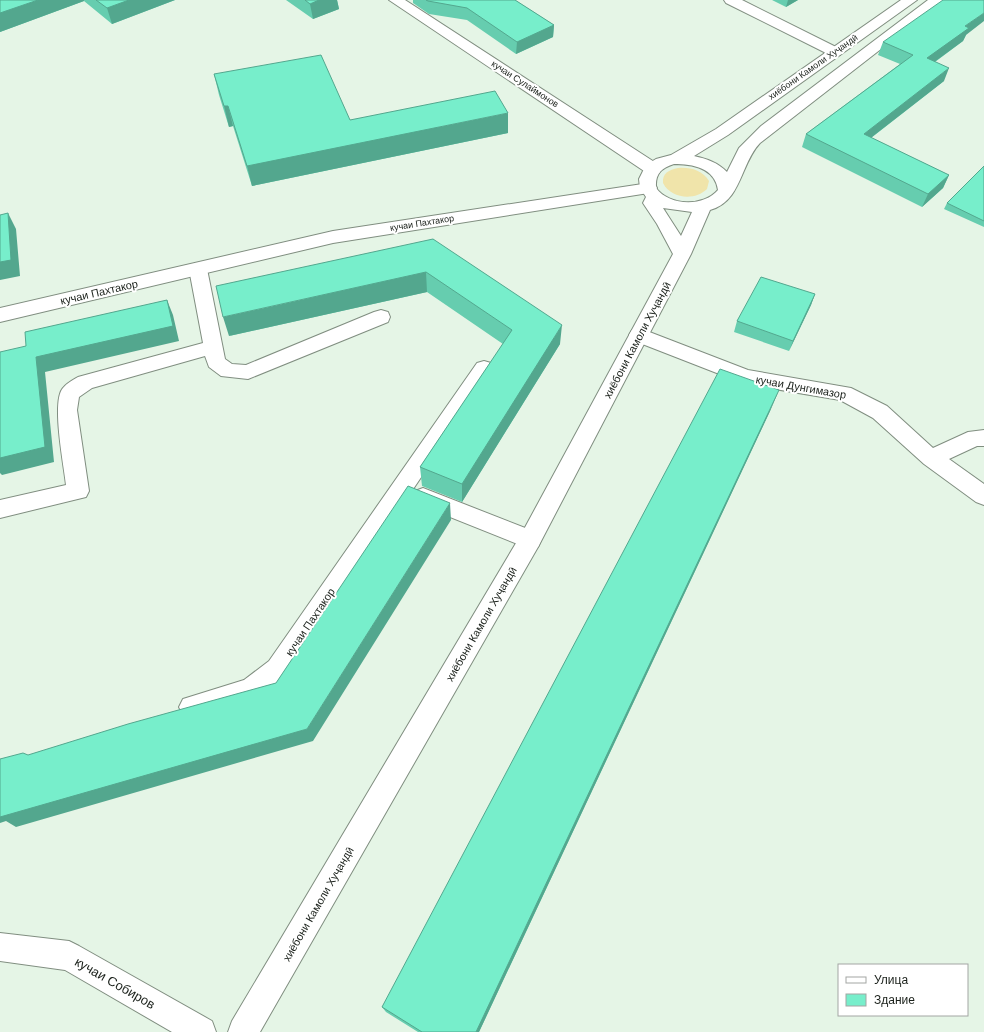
<svg xmlns="http://www.w3.org/2000/svg" width="984" height="1032" font-family="Arial,sans-serif">
<style>
.green{fill:#f0e4aa}
.lines{fill:none;stroke-linecap:round;stroke-linejoin:round}
.minor-casing{stroke:#808e80;stroke-width:2}
.secondary-casing{stroke:#808e80;stroke-width:2}
.primary-casing{stroke:#808e80;stroke-width:2}
.minor{fill:#fff;fill-rule:evenodd}
.secondary{fill:#fff;fill-rule:evenodd}
.primary{fill:#fff;fill-rule:evenodd}
.wall{fill:#66cdaf}
.shaded-wall{fill:#53a78e}
.building{fill:#77eecb;stroke:#53a78e}
.labels{text-anchor:middle;dominant-baseline:central;stroke-width:4;stroke-linejoin:round;paint-order:stroke}
.far-street-label{font-size:9px;fill:#1a201a;stroke:#fff}
.street-label{font-size:11px;fill:#1a201a;stroke:#fff}
.near-street-label{font-size:13px;fill:#1a201a;stroke:#fff}
</style>
<rect width="100%" height="100%" fill="#e5f5e6"/>
<path class="green" d="M678,168C690,167 702,170 709,181L707,189C695,201 671,199 663,183C662,173 669,170 678,168Z"/>
<g class="lines">
<defs>
<path id="minor" d="M724,0H742L840,49L842,52L840,55H830L726,3Z
M198,263L204,265L207,269L225,359L232,364L246,365L374,312L381,310L388,312L390,317L388,322L248,379L221,376L209,367L205,356L92,388L79,397L77,410L89,491L86,497L0,518V500L66,485C64,466 51,401 63,388C67,383 73,380 78,377L203,343L189,269L192,265Z
M639,328L748,370L851,388L887,406L933,448L968,432L984,430V446H977L949,459L984,484V505L976,502L924,464L873,418L840,400L745,384L632,340L629,335L632,330Z
M484,361L491,363L494,368L491,373L287,677L260,697L251,701L192,719L183,715L179,707L183,699L244,680L269,661L477,363Z
M423,488L538,533L541,540L538,547L530,549L415,503L412,497L415,491Z
M0,933L69,941L79,946L212,1021L216,1032H172L65,970L0,961Z"/>
<path id="secondary" d="M389,0H405L659,165L661,169L659,173L653,174L647,173Z
M649,183L655,184L657,188L655,192L333,243L0,322V308L333,231Z"/>
<path id="primary" d="M901,0H917L728,135L694,156C707,159 717,162 727,172L739,148L761,126L928,0H944L760,143C740,164 742,201 710,210L691,254L538,547L260,1032H228L232,1021L522,533L673,254L657,224L643,203L646,197L640,188L639,179L646,165L656,159L671,155L716,129ZM674,164C693,164 715,168 718,190C704,207 669,206 656,188C655,174 661,168 674,164ZM663,208L692,212L681,236Z"/>
</defs>
<use href="#minor" class="minor-casing"/>
<use href="#secondary" class="secondary-casing"/>
<use href="#primary" class="primary-casing"/>
<use href="#minor" class="minor"/>
<use href="#secondary" class="secondary"/>
<use href="#primary" class="primary"/>
</g>
<path class="wall" d="M0,0H175L112,24L84,1L0,32Z
M286,0H337L339,9L313,19Z
M413,0H515L554,25L553,37L516,54L467,20L429,14L413,3Z
M772,0H798L786,7Z
M966,35L963,41L935,62L944,81L871,138L949,175L943,188L922,207L802,147L806,134L900,64L878,55L883,42Z
M214,74L350,120L508,133L252,186L233,126L229,127L219,95Z
M984,166V227L944,209L947,203Z
M433,239L560,344L462,502L422,486L420,467L503,344L427,292L229,336Z
M815,294L811,305L789,351L734,332L737,321Z
M771,409L479,1032H418L386,1012L382,1007Z"/>
<path class="shaded-wall" d="M38,0H84V1L0,32V13Z
M129,0H175L112,24L107,8Z
M319,0H337L339,9L313,19L310,4Z
M788,0H798L786,7Z
M984,13V21L966,35L963,41L922,71L927,58L965,26Z
M554,25L553,37L516,54L517,42Z
M949,68L944,81L859,147L864,134Z
M224,106H228L233,126L229,127Z
M508,113V133L252,186L247,166Z
M949,175L943,188L922,207L928,194Z
M8,213L16,229L20,276L0,280V262Z
M426,272L427,292L229,336L223,317Z
M815,294L811,305L789,351L793,341Z
M167,300L173,315L179,341L45,372L54,462L2,475L0,473V458L36,357Z
M562,325L560,344L462,502V484Z
M779,390L771,409L479,1032H476Z
M450,503L451,520L313,741L16,827L6,821L0,823V807L307,729Z"/>
<path class="building" d="M0,0H38L0,13Z
M96,0H129L107,8Z
M305,0H319L310,4Z
M426,0H515L554,25L517,42L467,8L428,1Z
M943,0H984V13L965,26L969,28L927,58L949,68L864,134L949,175L928,194L806,134L913,55L883,42Z
M321,55L350,120L495,91L508,113L247,166L228,106H224L214,74Z
M984,166V221L947,203Z
M8,213L11,260L0,262V215Z
M433,239L562,325L462,484L420,467L512,330L426,272L223,317L216,286Z
M761,277L815,294L793,341L737,321Z
M167,300L173,326L36,357L45,447L0,458V352L26,346L25,332Z
M720,369L779,390L476,1032H422L382,1007Z
M408,486L450,503L307,729L0,817V759L23,753L28,755L128,724L276,683Z"/>
<g class="labels">
<g class="far-street-label">
<text transform="translate(813 67) rotate(-35)">хиёбони Камоли Хуҷандӣ</text>
<text transform="translate(525 84) rotate(33)">кучаи Сулаймонов</text>
<text transform="translate(422 223) rotate(-9)">кучаи Пахтакор</text>
</g>
<g class="street-label">
<text transform="translate(99 292) rotate(-13)">кучаи Пахтакор</text>
<text transform="translate(637 340) rotate(-62)">хиёбони Камоли Хуҷандӣ</text>
<text transform="translate(801 387) rotate(10)">кучаи Дунгимазор</text>
<text transform="translate(310 622) rotate(-56)">кучаи Пахтакор</text>
<text transform="translate(481 624) rotate(-60)">хиёбони Камоли Хуҷандӣ</text>
<text transform="translate(318 904) rotate(-60)">хиёбони Камоли Хуҷандӣ</text>
</g>
<g class="near-street-label">
<text transform="translate(115 983) rotate(30)">кучаи Собиров</text>
</g>
</g>
<rect x="838" y="964" width="130" height="52" fill="#ffffff" stroke="#a3a6a3"/>
<rect x="846" y="977" width="20" height="6" fill="#ffffff" stroke="#a3a6a3"/>
<text x="874" y="984" font-size="12" fill="#1a201a">Улица</text>
<rect x="846" y="994" width="20" height="12" fill="#77eecb" stroke="#a3a6a3"/>
<text x="874" y="1004" font-size="12" fill="#1a201a">Здание</text>
</svg>
